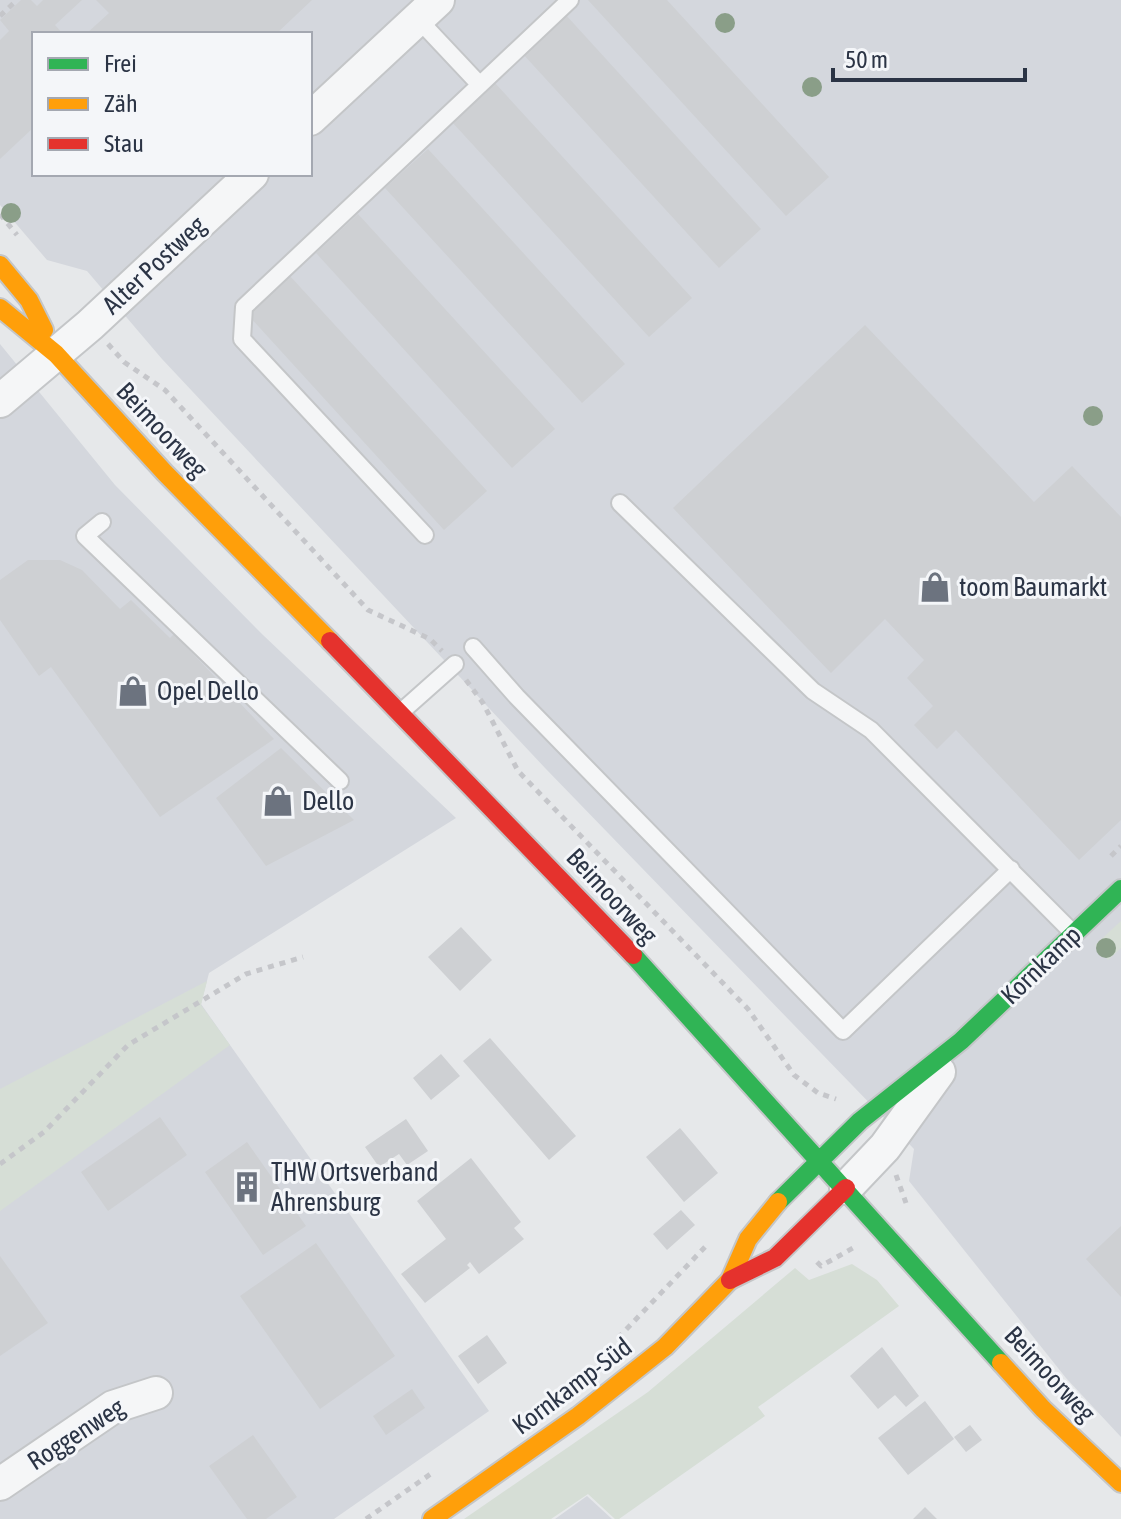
<svg xmlns="http://www.w3.org/2000/svg" width="1121" height="1519" font-family="'Asap Condensed',sans-serif">
<style>
.built{fill:#d4d7dd;fill-rule:evenodd}
.green{fill:#d6ded6}
.building{fill:#ced0d3}
.lines{fill:none;stroke-linecap:round;stroke-linejoin:round}
.lane-casing{stroke:#c4c6c8;stroke-width:20}
.street-casing{stroke:#c4c6c8;stroke-width:36}
.fast-casing{stroke:#c4c6c8;stroke-width:22}
.slow-casing{stroke:#c4c6c8;stroke-width:22}
.jam-casing{stroke:#c4c6c8;stroke-width:22}
.path{stroke:#c5c6ca;stroke-width:5;stroke-dasharray:6 6;stroke-linecap:butt}
.lane{stroke:#f5f6f7;stroke-width:16}
.street{stroke:#f5f6f7;stroke-width:32}
.fast{stroke:#30b455;stroke-width:18}
.slow{stroke:#ff9f0a;stroke-width:18}
.jam{stroke:#e5322d;stroke-width:18}
.tree{fill:#8a9e88}
.labels{text-anchor:middle;dominant-baseline:central;stroke-width:6;stroke-linejoin:round;paint-order:stroke}
.street-label{font-size:26px;fill:#2b3445;stroke:#f4f6f9}
.poi-label{font-size:26px;fill:#2b3445;stroke:#f4f6f9;text-anchor:start}
</style>
<rect width="100%" height="100%" fill="#e6e8ea"/>
<path class="built" d="M0,0H1121V1437L1066,1378L909,1181L914,1149L546,769L162,359L87,271L47,260L0,205ZM34,34H310V174H34Z
M0,344L115,485L263,635L456,818L209,973L201,1004L489,1411L334,1519H0Z
M587,1496L612,1519H555Z"/>
<path class="green" d="M1121,921V948L1108,960L1095,945Z
M207,981L201,1005L230,1045L0,1211V1089Z
M852,1264L877,1280L899,1306L758,1407L765,1416L619,1519H615L588,1494L551,1519H464L648,1392L795,1268L809,1280Z"/>
<path class="building" d="M21,0H31L37,6L43,0H82L55,25L63,34H34V127L0,159V40L9,31L0,20Z
M96,0H312L276,34H86L109,13Z
M588,0H667L829,177L786,216Z
M565,14L761,229L719,268L522,53Z
M495,83L692,298L649,337L452,122Z
M428,149L625,364L582,403L385,188Z
M358,214L555,429L512,468L316,253Z
M290,276L487,491L444,530L248,315Z
M865,325L1034,502L1072,466L1121,517V820L1079,860L956,730L937,749L914,725L933,706L907,678L924,660L885,619L831,673L673,508Z
M28,560H60L82,570L120,609L131,600L170,638L174,634L274,739L160,817L51,667L39,676L0,620V580Z
M281,748L354,820L266,866L216,798Z
M461,927L492,960L460,991L428,957Z
M490,1038L576,1136L549,1160L463,1061Z
M441,1054L460,1076L431,1100L413,1078Z
M160,1117L187,1155L108,1211L81,1172Z
M406,1119L428,1151L407,1165L399,1154L379,1167L365,1147Z
M680,1128L718,1173L684,1202L646,1157Z
M247,1142L306,1226L263,1255L205,1172Z
M471,1158L521,1222L514,1228L524,1239L479,1274L470,1262L467,1265L470,1268L425,1303L401,1274L446,1239L417,1201Z
M681,1210L695,1225L667,1250L653,1234Z
M1121,1226V1297L1086,1259Z
M316,1243L395,1356L320,1409L240,1296Z
M0,1256L48,1323L0,1356Z
M487,1335L507,1363L478,1384L458,1356Z
M882,1347L919,1396L906,1407L895,1395L878,1409L850,1376Z
M412,1389L425,1408L386,1435L373,1416Z
M925,1401L954,1439L908,1475L878,1438Z
M970,1425L982,1440L966,1452L954,1437Z
M253,1435L297,1497L266,1519H247L209,1466Z
M925,1507L937,1519H913Z"/>
<g class="lines">
<defs>
<path id="lane" d="M418,19L480,85
M620,503L813,691L871,730L1073,933
M102,522L85,536L340,781
M425,535L242,339L244,307L570,0
M473,647L517,697L843,1031L1011,869
M401,712L455,664"/>
<path id="street" d="M310,119L438,0
M0,401L90,325L252,174
M846,1188L885,1147L939,1072
M0,1484L113,1407L156,1393"/>
<path id="fast" d="M633,955L1001,1363
M778,1202L860,1121L961,1041L1121,889"/>
<path id="slow" d="M0,265L29,300L44,330
M0,308L56,354L165,473L330,641
M1001,1363L1043,1409L1121,1483
M432,1519L578,1416L665,1347L730,1280L748,1239L778,1202"/>
<path id="jam" d="M330,641L633,955
M730,1280L775,1258L846,1188"/>
</defs>
<use href="#lane" class="lane-casing"/>
<use href="#street" class="street-casing"/>
<use href="#fast" class="fast-casing"/>
<use href="#slow" class="slow-casing"/>
<use href="#jam" class="jam-casing"/>
<path class="path" d="M0,16L17,0
M0,214L17,235
M108,344L124,362L165,390L368,610L430,639L442,651
M466,680L483,703L518,771L748,1009L794,1075L818,1093L836,1099
M1111,856L1121,846
M0,1164L44,1132L128,1045L246,974L303,957
M896,1175L906,1203
M817,1262L821,1266L853,1248
M618,1338L705,1247
M366,1519L432,1473"/>
<use href="#lane" class="lane"/>
<use href="#street" class="street"/>
<use href="#fast" class="fast"/>
<use href="#slow" class="slow"/>
<use href="#jam" class="jam"/>
</g>
<g class="tree">
<circle cx="725" cy="23" r="10"/>
<circle cx="812" cy="87" r="10"/>
<circle cx="11" cy="213" r="10"/>
<circle cx="1093" cy="416" r="10"/>
<circle cx="1106" cy="948" r="10"/>
</g>
<defs>
<symbol id="shop-bare" viewBox="-9 -9 18 18"><path d="M-5-2.5h2.3a2.7 3.5 0 0 1 5.4 0H5L5.5 6h-11ZM-1.5-2.5h3a1.5 2.3 0 0 0-3 0Z" fill="#6c737f" stroke="#f4f6f9" stroke-width="2.5" paint-order="stroke"/></symbol>
<symbol id="building-bare" viewBox="-9 -9 18 18"><path d="M-4-6H4V6H1V3H-1V6H-4ZM-2.5-4.3h1.7v1.8h-1.7ZM.8-4.3h1.7v1.8H.8ZM-2.5-1h1.7V.8h-1.7ZM.8-1h1.7V.8H.8Z" fill="#6c737f" stroke="#f4f6f9" stroke-width="2.5" paint-order="stroke"/></symbol>
</defs>
<g fill-rule="evenodd">
<use href="#shop-bare" x="913" y="565" width="44" height="44"/>
<use href="#shop-bare" x="111" y="669" width="44" height="44"/>
<use href="#shop-bare" x="256" y="779" width="44" height="44"/>
<use href="#building-bare" x="225" y="1165" width="44" height="44"/>
</g>
<g class="labels">
<g class="street-label">
<text transform="translate(154 265) rotate(-43)">Alter Postweg</text>
<text transform="translate(162 430) rotate(47)">Beimoorweg</text>
<text transform="translate(612 896) rotate(47)">Beimoorweg</text>
<text transform="translate(1041 965) rotate(-44)">Kornkamp</text>
<text transform="translate(1050 1374) rotate(47)">Beimoorweg</text>
<text transform="translate(572 1386) rotate(-37)">Kornkamp-Süd</text>
<text transform="translate(76 1434) rotate(-33)">Roggenweg</text>
</g>
<g class="poi-label">
<text x="959" y="587">toom Baumarkt</text>
<text x="157" y="691">Opel Dello</text>
<text x="302" y="801">Dello</text>
<text x="271" y="1172">THW Ortsverband<tspan x="271" dy="30">Ahrensburg</tspan></text>
</g>
</g>
<rect x="32" y="32" width="280" height="144" fill="#f4f6f9" stroke="#a4a8b1" stroke-width="2"/>
<rect x="48" y="58" width="40" height="12" fill="#30b455" stroke="#a4a8b1" stroke-width="2"/>
<text x="104" y="72" font-size="24" fill="#2b3445">Frei</text>
<rect x="48" y="98" width="40" height="12" fill="#ff9f0a" stroke="#a4a8b1" stroke-width="2"/>
<text x="104" y="112" font-size="24" fill="#2b3445">Zäh</text>
<rect x="48" y="138" width="40" height="12" fill="#e5322d" stroke="#a4a8b1" stroke-width="2"/>
<text x="104" y="152" font-size="24" fill="#2b3445">Stau</text>
<path d="M833 68v12h192v-12" fill="none" stroke="#2b3445" stroke-width="4"/>
<text x="845" y="68" font-size="24" fill="#2b3445" stroke="#f4f6f9" stroke-width="6" paint-order="stroke">50 m</text>
</svg>
